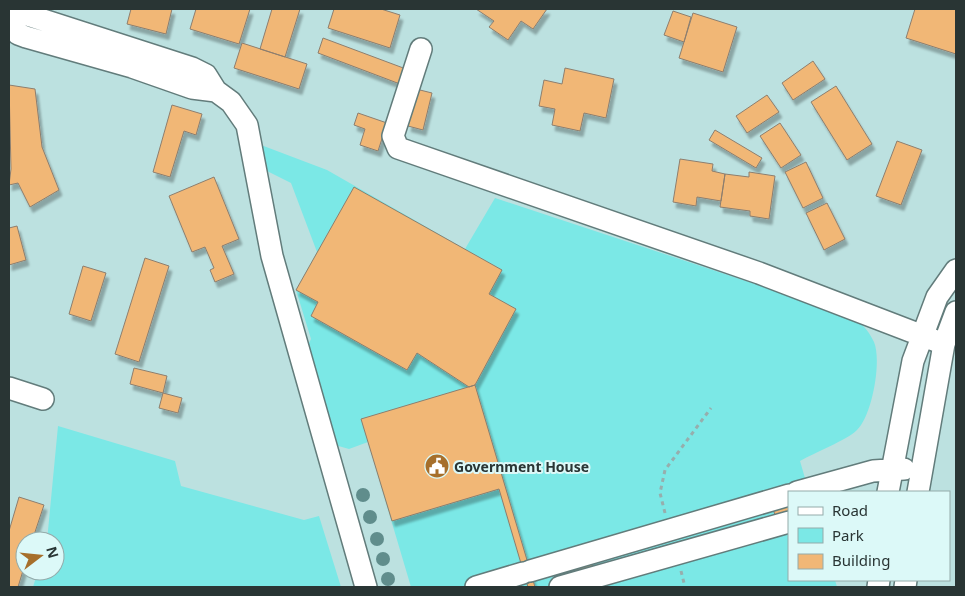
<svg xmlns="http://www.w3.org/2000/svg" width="965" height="596" font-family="'Noto Sans',sans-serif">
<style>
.built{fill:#bce1e0;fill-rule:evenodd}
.green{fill:#7be8e6}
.building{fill:#f1b776;stroke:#8d7e6e;filter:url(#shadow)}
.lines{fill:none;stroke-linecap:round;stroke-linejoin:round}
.minor-casing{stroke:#627c7b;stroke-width:24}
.path{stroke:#96aead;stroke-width:3;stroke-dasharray:4 4;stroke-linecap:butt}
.minor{stroke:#fff;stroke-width:21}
.tree{fill:#608d8c}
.labels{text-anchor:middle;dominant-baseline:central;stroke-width:4;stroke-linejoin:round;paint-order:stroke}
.poi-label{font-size:14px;font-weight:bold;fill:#293534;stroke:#dcf9f8;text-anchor:start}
</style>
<defs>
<filter id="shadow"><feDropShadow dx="3" dy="5.5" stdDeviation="1" flood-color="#0004"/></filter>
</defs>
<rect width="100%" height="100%" fill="#cfeceb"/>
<path class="built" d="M9,9H956V587H9ZM789,492H949V580H789ZM25,541H55V571H25Z"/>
<path class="green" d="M261,145L327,170L465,249L495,198L849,315C860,322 868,329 874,342C882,361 872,416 857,430C847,440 814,453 800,461L809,492H789V580H835L837,587H411L368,442L349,449L335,445L306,349L311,339L296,290L317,252L291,183L265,170Z
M58,426L175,461L181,486L304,520L319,516L341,587H33L38,571H55V541H47Z"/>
<path class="building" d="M131,9H172L166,34L127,24Z
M196,9H250L239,44L190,29Z
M272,9H300L285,57L260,49Z
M334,9H381L400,15L390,48L328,28Z
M476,9H547L533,29L521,21L508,40L489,27L494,21Z
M915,9H956V54L906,38Z
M673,11L691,17L684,42L664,35Z
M693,13L737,27L723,72L679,58Z
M323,38L406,69L400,84L318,53Z
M242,43L307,64L299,89L234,68Z
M813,61L825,79L793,100L782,83Z
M565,68L614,79L606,118L584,113L580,131L552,125L555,109L539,106L544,80L562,84Z
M9,85L35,89L42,147L59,190L30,207L18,183L9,185L11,169Z
M836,86L872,144L847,160L811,102Z
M416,89L432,93L423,130L408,126Z
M767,95L779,112L747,133L736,116Z
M172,105L202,114L196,135L184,131L170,177L153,172Z
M358,113L387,123L378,151L360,145L365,129L354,125Z
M780,123L801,155L781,168L760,136Z
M715,130L762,158L756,168L709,140Z
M897,141L922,150L901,205L876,196Z
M680,159L713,164L712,171L725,174L721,201L697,197L696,206L673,202Z
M806,162L823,198L803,208L785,172Z
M749,172L775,176L769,219L750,216V211L720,207L725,174L749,177Z
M214,177L239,239L222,246L234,274L215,282L210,270L214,268L205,247L192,252L169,196Z
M354,187L502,270L489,294L516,309L475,385L469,387L417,353L407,370L311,316L318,302L296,290Z
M827,203L845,239L824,250L806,213Z
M17,226L26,260L9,265V228Z
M145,258L169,266L139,362L115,354Z
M83,266L106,273L91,321L69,314Z
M134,368L167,376L163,393L130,384Z
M475,385L535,587H528L499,489L392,521L361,419Z
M163,393L182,398L178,413L159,408Z
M19,497L44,505L32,541H25V564L18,587H9V531Z
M789,502V514L776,518L772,506Z
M590,559L594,571L572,577L569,565Z"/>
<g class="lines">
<defs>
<path id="minor" d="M9,9L192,68L206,75L216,91L231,102L247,125L272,256L366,587
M9,21L12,22L18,34L26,37L132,67L192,88L216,91
M421,49L393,136L398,148L759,273L944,344
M9,388L43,399
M797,492L873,471L904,469
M888,492L913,361L937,297L956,270
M918,492L944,344L956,312
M530,571L789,495
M476,587L523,573
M560,587L789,522
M878,587L879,580
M905,587L906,580"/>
</defs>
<use href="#minor" class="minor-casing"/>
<path class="path" d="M665,513L660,493L665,470L711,408
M681,571L685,587"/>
<use href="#minor" class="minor"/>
</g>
<g class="tree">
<circle cx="363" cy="495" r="7"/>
<circle cx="370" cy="517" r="7"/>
<circle cx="377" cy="539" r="7"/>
<circle cx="383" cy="559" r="7"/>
<circle cx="388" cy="579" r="7"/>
</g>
<defs>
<symbol id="civic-disc" viewBox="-11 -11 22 22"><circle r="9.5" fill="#a66f2b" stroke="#dcf9f8"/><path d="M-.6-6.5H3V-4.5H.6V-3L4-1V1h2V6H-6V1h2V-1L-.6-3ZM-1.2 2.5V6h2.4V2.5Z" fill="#fff"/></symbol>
</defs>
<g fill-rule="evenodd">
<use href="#civic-disc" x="423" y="452" width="28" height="28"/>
</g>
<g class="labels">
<g class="poi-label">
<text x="454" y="466">Government House</text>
</g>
</g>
<rect width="965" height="596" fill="none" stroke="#293534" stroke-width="20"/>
<rect x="788" y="491" width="162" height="90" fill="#dcf9f8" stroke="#94abaa"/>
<rect x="798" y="507" width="25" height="8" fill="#ffffff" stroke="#94abaa"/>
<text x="832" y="516" font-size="15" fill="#293534">Road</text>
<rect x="798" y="528" width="25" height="15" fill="#7be8e6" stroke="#94abaa"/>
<text x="832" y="541" font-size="15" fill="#293534">Park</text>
<rect x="798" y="554" width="25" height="15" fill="#f1b776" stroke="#94abaa"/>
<text x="832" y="566" font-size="15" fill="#293534">Building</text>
<g transform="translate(40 556) rotate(74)"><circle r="24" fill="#dcf9f8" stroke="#94abaa"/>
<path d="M0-4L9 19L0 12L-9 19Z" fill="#a66f2b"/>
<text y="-8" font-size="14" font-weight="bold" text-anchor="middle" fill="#293534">N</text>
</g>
</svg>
